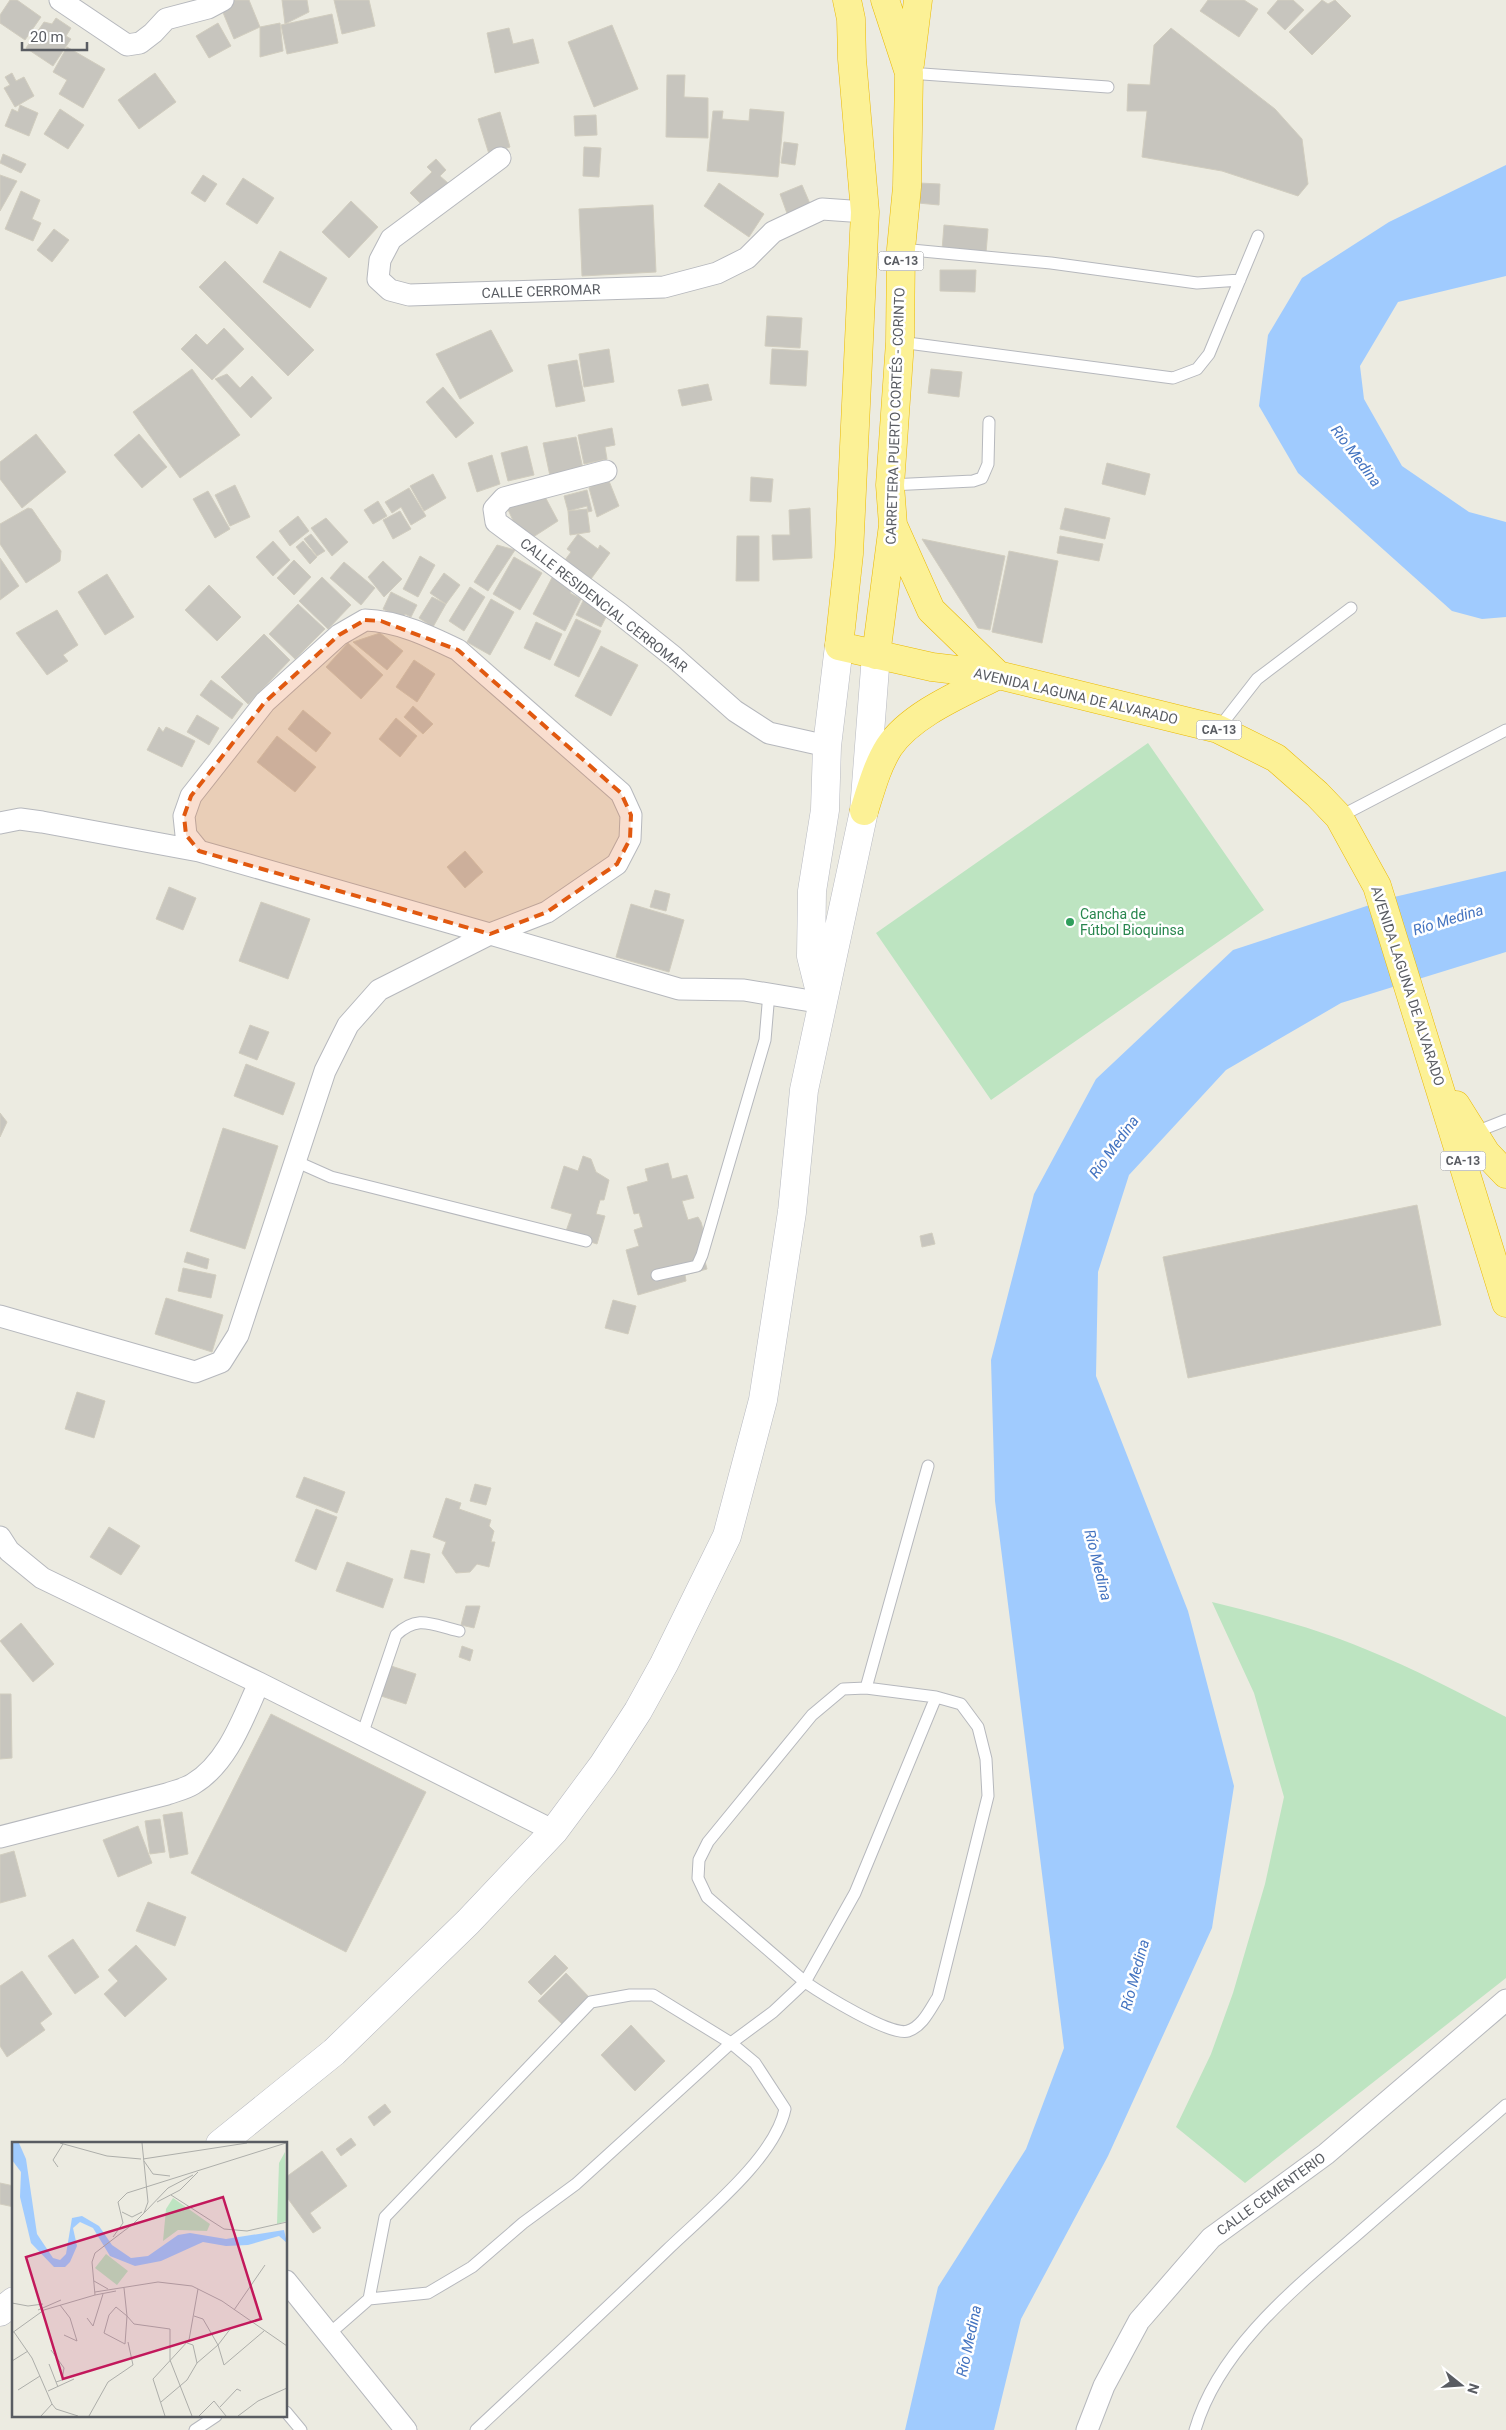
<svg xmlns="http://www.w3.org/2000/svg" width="1506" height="2430" font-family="Roboto,sans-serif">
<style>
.green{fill:#bde4c1}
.water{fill:#a0cbfe}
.building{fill:#c7c5be;stroke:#d1cdbf}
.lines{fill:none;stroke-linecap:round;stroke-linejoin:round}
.service-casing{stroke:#b6b8bd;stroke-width:13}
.minor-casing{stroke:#b6b8bd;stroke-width:23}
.secondary-casing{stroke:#b7b9c0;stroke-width:29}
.trunk-casing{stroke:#eab903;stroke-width:29}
.service{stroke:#fff;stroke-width:11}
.minor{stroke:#fff;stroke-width:21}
.secondary{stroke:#fff;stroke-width:28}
.trunk{stroke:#fcf196;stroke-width:28}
.marked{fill:#e15910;fill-opacity:0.2;stroke:#e15910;stroke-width:4;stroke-dasharray:10 6;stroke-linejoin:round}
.leisure-dot{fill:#2e9e5b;stroke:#fff;stroke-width:2}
.labels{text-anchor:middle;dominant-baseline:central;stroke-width:5;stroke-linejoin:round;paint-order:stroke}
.shield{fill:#fff;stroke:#8b8d91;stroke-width:1}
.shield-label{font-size:12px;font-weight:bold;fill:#595c62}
.street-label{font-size:14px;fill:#595c62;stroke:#fff}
.leisure-label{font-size:14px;fill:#27864d;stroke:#fff;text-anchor:start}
.water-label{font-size:15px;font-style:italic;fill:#4373c0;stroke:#fff}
.inset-road{fill:none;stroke:#adaeaa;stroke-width:1}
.view{fill:#c2185b;fill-opacity:0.15;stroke:#c2185b;stroke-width:2.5}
.inset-edge{fill:none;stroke:#595c62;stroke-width:2.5}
</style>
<rect width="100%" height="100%" fill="#ecebe1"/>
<path class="green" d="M1148,743L1264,910L991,1100L876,933Z
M1212,1602C1264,1615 1316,1628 1365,1649C1413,1668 1460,1693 1506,1717V1978L1245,2183L1176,2127L1211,2054L1233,1993L1265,1884L1284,1797L1254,1693Z"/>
<path class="water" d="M1506,165V276L1398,302L1360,366L1364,399L1402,466L1469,512L1506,522V617L1482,619L1452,611L1298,473L1259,406L1268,335L1302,278L1389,222Z
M1506,871V952L1341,1003L1226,1070L1129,1175L1098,1272L1096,1376L1188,1611L1234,1786L1212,1928L1108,2156L1021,2319L994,2430H905L938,2287L1026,2149L1064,2048L995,1501L991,1360L1034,1194L1096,1079L1233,950L1394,897Z"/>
<path class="building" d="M10,0H17L41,17L25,40L0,23V15Z
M227,0H249L260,27L234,39L219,3Z
M282,0H307L309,12L285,24Z
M334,0H369L375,26L342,34Z
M1208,0H1244L1258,9L1239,37L1200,11Z
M1278,0H1293L1304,10L1285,30L1267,13Z
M1322,0L1328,4L1335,0L1351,16L1312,55L1289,32Z
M332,14L338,43L287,54L281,25Z
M56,18L71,28L66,36L71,39L53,66L26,48L44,22L52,24Z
M218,23L231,46L209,58L196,36Z
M280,23L283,51L260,57V27Z
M612,25L638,89L594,107L568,42Z
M509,28L513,44L533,39L539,63L495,73L487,33Z
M1171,28L1275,109L1302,139L1308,184L1298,196L1222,171L1142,157L1147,111H1127L1128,84L1150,85L1154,45Z
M67,47L105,69L83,108L59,94L67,80L53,72Z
M12,73L16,81L24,77L34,96L15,107L4,88L10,85L5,77Z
M155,73L176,102L139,129L118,100Z
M667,75H685L684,97L708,98V138L666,137Z
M20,105L38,113L29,136L5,126L12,109L18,112Z
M60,109L84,125L68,149L44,134Z
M750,109L784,112L778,177L707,171L713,111H723L722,119L749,121Z
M500,112L510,147L489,154L478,119Z
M596,115L597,135L575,136L574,116Z
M784,142L798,144L795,165L781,163Z
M584,147L601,148L599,177L583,176Z
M3,154L26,164L21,173L0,163Z
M436,159L446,170L440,176L448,183L424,207L410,193L432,172L427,167Z
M0,175L17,181L0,211Z
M203,175L217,184L205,202L191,193Z
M243,178L274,198L257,224L226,204Z
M719,183L764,214L749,237L704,206Z
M919,183L940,184L939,205L918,203Z
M802,185L811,206L788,216L780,194Z
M21,191L40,200L32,219L41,223L33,241L5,229Z
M351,201L378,227L349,258L322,232Z
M653,205L656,272L582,276L579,209Z
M944,225L988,229L986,253L942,250Z
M54,229L69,240L52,262L37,250Z
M280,251L327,278L310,308L263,282Z
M225,261L314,350L288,376L199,287Z
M940,270H976L975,292L940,291Z
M767,316L802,318L800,348L765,346Z
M224,328L244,349L212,380L181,349L196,334L207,345Z
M491,330L513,371L460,399L436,354Z
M609,349L614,382L584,387L579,354Z
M772,349L808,351L806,386L770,384Z
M577,360L585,401L556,407L548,365Z
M192,369L240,435L180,478L133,412Z
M931,369L962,372L959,397L928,393Z
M227,374L240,388L252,376L272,398L251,418L215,379Z
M708,384L712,400L682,406L678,390Z
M443,387L474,423L456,438L426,402Z
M612,428L615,445L605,447L607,459L584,464L578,435Z
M36,434L66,472L22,508L0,479V462Z
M139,434L167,467L142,488L114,455Z
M576,437L583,469L550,476L543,443Z
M527,446L534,475L508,481L501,453Z
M492,455L500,484L477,492L468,463Z
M1107,463L1150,474L1145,495L1102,484Z
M433,474L446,498L424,511L410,486Z
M607,476L619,506L597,517L589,488Z
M751,477L773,479L771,502L750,501Z
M235,485L250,517L230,526L215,495Z
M409,488L426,516L411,525L401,507L392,513L385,502Z
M587,490L592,511L588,512L587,506L568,511L564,496Z
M208,491L230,529L215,538L193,499Z
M542,491L558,521L527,541L520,536L505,503Z
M378,501L387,516L373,524L364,510Z
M28,508L32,509L61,551L60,561L26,583L0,544V524Z
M810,508L812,558L773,560L772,535H790L789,510Z
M1065,508L1110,518L1105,539L1060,529Z
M587,509L590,532L570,535L568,511Z
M400,511L411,529L393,539L383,520Z
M298,516L309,531L290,546L279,531Z
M326,518L348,542L332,556L311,528Z
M311,534L325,551L317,556L304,539Z
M578,534L598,549L600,545L610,553L591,579L565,560L571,552L567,549Z
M737,536H759V581H736Z
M1060,536L1103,544L1099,561L1057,553Z
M922,539L1005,556L990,630L978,628Z
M273,541L290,560L273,576L256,557Z
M303,541L317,557L310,564L296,547Z
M497,545L515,550L488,591L474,582Z
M1009,551L1058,561L1042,643L992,632Z
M420,556L435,565L418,597L403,589Z
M514,557L542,573L520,610L493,594Z
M0,558L19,586L0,600Z
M294,560L311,577L294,595L277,578Z
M383,561L402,579L384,597L368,577Z
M344,562L375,588L361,605L330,578Z
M555,572L576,583L570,593L581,599L565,631L533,614Z
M444,573L460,585L446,604L430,593Z
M107,574L134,617L105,635L78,592Z
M322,577L351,605L328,629L299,601Z
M209,585L241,617L217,641L185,610Z
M470,587L485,597L464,631L449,621Z
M391,592L417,605L411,617L405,614L403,619L383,609Z
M432,597L446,604L433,627L419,618Z
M491,599L514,612L490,655L467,642Z
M584,599L609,611L601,627L576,615Z
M298,604L325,629L295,659L269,634Z
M57,610L78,645L63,655L68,661L47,675L16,633Z
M576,619L601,631L579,677L554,665Z
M536,622L562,634L550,660L524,648Z
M380,633L403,651L387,670L353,642Z
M264,634L290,660L248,704L221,677Z
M348,643L383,675L361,699L326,667Z
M601,646L638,665L611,716L575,696Z
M414,660L435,674L417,702L396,687Z
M211,680L243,704L232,719L200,695Z
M413,706L433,724L423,734L404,717Z
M303,710L331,733L316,752L288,729Z
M197,715L219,728L209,745L187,732Z
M396,718L417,736L400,757L379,739Z
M159,727L163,732L166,727L195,741L182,767L147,750Z
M277,736L316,767L295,792L257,762Z
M465,851L483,872L465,888L447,867Z
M169,887L196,898L183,930L156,919Z
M655,890L670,894L666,911L650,907Z
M261,902L310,919L288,979L239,961Z
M631,904L684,920L669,972L616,957Z
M250,1025L269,1032L257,1060L239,1053Z
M246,1064L295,1083L283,1115L234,1096Z
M0,1113L7,1122L0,1137Z
M223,1128L278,1146L245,1249L190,1231Z
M583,1156L591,1159L596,1172L609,1180L604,1200H600L596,1214L605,1216L597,1244L565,1234L572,1214L551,1208L564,1166L578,1171Z
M668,1163L672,1179L687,1175L694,1198L682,1201L688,1220L698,1217L701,1222L706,1240L700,1242L707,1269L685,1275L686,1281L638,1295L626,1250L639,1246L634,1230L643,1227L639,1213L634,1214L627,1187L648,1181L645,1169Z
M1417,1205L1441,1325L1188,1378L1163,1257Z
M932,1233L935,1244L922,1247L920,1236Z
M187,1252L209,1259L207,1269L184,1262Z
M183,1268L216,1275L211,1298L178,1291Z
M166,1298L223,1315L212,1352L155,1334Z
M613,1300L636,1306L628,1334L605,1328Z
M77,1392L105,1401L94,1438L65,1429Z
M304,1477L345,1492L337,1513L296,1497Z
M475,1484L491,1488L486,1505L470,1501Z
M446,1498L461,1503L459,1509L491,1520L489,1526L494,1531L491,1542H495L489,1567L477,1564L470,1572L456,1573L442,1553L446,1542L433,1537Z
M316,1509L337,1517L316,1570L295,1561Z
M109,1527L140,1546L121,1575L90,1557Z
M411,1550L430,1554L424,1583L404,1578Z
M347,1562L393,1579L383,1608L336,1591Z
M466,1606H480L474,1628L461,1625Z
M21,1623L54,1664L33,1682L0,1641Z
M462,1646L473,1650L470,1661L459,1657Z
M388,1665L416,1674L406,1704L378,1695Z
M0,1694H11L12,1758L0,1759Z
M271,1714L426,1792L346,1952L191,1873Z
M182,1812L188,1854L170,1858L163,1815Z
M160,1819L165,1852L150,1854L145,1821Z
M138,1826L152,1863L118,1877L103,1840Z
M14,1851L26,1896L0,1903V1855Z
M148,1902L186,1917L175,1946L136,1931Z
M73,1939L99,1977L75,1994L48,1956Z
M136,1945L167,1979L125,2017L104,1994L118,1981L108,1970Z
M555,1955L568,1968L541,1995L528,1982Z
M22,1971L52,2014L40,2023L45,2030L7,2057L0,2046V1986Z
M566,1973L589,1997L562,2024L538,2001Z
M631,2025L665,2061L635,2091L601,2055Z
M385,2104L391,2112L374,2126L368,2117Z
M351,2138L356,2145L341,2156L336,2149Z
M322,2151L347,2186L310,2213L321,2228L313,2233L286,2196V2177Z
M0,2183L14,2186V2207L0,2204Z"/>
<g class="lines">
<defs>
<path id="service" d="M909,73L1108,87
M901,249L1051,263L1197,283L1240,280
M900,342L1173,378L1197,369L1209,354L1258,236
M890,485L973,481L982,478L988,464L989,422
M1218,729L1257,679L1351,608
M1339,817L1506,730
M1473,1133L1506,1120
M295,1161L331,1177L586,1241
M657,1275L697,1266L702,1255L765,1040L769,993
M866,1688L936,1697L961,1704L978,1727L986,1759L988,1796L938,1997C930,2009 923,2026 908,2031C891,2037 821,1993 805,1982L707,1897L698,1878L699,1860L708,1842L812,1715L843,1689Z
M866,1688L928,1466
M362,1735L396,1635C418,1614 432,1625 459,1631
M369,2299L428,2293L472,2267L523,2223L576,2184L731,2043L773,2012L805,1982L855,1893L936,1697
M329,2334L369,2299L385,2217L591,2002L630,1995H653L731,2043L755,2063L785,2109C775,2158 703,2215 667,2250C604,2311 540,2370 476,2430
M286,2412L301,2430
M195,2430L216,2416
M1195,2430C1220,2344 1304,2281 1368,2225C1414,2185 1460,2145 1506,2105"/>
<path id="minor" d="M60,0L127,45L140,43L153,33L166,19L208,8L223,0
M500,158L391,239L380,260L378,279L390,290L409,295L664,287L717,273L747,258L773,232L822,209L865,212
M606,471L504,498L494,509L496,522L619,613L674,657L735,711L769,733L827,746
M365,620C398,621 429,636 458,650L621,793L631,815L630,839L617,864L547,912L490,934L199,851L186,835L184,816L191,796L265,702L339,635Z
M0,823L20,819L42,822L199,851
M0,1316L195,1372L221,1362L238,1335L325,1071L348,1025L379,990L490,934L679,989L744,990L823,1003
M0,1537L9,1551L42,1578L259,1683L554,1831
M0,1837L167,1794C175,1791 185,1789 193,1784C228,1763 243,1718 259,1683
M286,2281L406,2430
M1087,2430L1104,2386L1139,2321L1211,2238L1326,2154L1506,2000"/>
<path id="secondary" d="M821,996L811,956L812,891L825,810L827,746L839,646
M220,2144L334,2052L468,1922L554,1831L603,1765L638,1711L664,1664L727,1536L763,1400L792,1212L804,1090L864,811L876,655
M0,2312L14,2301"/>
<path id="trunk" d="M847,0L851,19L852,59L865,212L849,554L839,646L932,667L998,675L1218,729L1276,758L1317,794L1339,817L1377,886L1506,1303
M910,64L918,0
M893,525L931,610L998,675
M876,655L893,525L890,485L900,342L901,249L907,187L909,73L885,0
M864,811C871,789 877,766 889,747C911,714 963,693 998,675
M1456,1105L1486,1153L1506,1174"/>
</defs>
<use href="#service" class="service-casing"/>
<use href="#minor" class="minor-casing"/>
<use href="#secondary" class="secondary-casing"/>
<use href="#trunk" class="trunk-casing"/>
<use href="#service" class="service"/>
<use href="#minor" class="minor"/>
<use href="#secondary" class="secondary"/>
<use href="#trunk" class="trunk"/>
</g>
<path class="marked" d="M365,620L381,621L458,650L621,793L631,815L630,839L617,864L547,912L490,934L199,851L186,835L184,816L191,796L265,702L339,635Z"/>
<circle class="leisure-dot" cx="1070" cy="922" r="5"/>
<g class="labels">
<g class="shield">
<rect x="878.5" y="251.5" width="45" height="19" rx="4"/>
<rect x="1196.5" y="720.5" width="45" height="19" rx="4"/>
<rect x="1440.5" y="1151.5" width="45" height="19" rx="4"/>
</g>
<g class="shield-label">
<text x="901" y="261">CA-13</text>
<text x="1219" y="730">CA-13</text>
<text x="1463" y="1161">CA-13</text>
</g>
<g class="street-label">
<text transform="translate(541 291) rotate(-2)">CALLE CERROMAR</text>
<text transform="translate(895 416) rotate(-88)">CARRETERA PUERTO CORTÉS - CORINTO</text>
<text transform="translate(604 605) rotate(38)">CALLE RESIDENCIAL CERROMAR</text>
<text transform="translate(1076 696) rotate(13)">AVENIDA LAGUNA DE ALVARADO</text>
<text transform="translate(1408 986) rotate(72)">AVENIDA LAGUNA DE ALVARADO</text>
<text transform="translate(1271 2194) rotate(-36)">CALLE CEMENTERIO</text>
</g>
<g class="leisure-label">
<text x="1080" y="914">Cancha de<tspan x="1080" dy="16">Fútbol Bioquinsa</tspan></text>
</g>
<g class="water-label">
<text transform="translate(1356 456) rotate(53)">Río Medina</text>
<text transform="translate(1448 920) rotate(-17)">Río Medina</text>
<text transform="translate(1114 1147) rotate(-54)">Río Medina</text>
<text transform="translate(1098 1565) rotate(76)">Río Medina</text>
<text transform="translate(1135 1975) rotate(-75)">Río Medina</text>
<text transform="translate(969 2341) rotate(-78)">Río Medina</text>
</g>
</g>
<g transform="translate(12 2142)">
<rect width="275" height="275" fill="#ecebe1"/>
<path d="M273,10L275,79L265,82L267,21ZM161,56L198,82L195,89L166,88L151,99L154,67ZM94,112L116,129L105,143L83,126Z" fill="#bde4c1"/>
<path d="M0,1H7L14,17L25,92L41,116L48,118L54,112L60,76L70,74L87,84L100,103L119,116L136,114L166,93L178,91L214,97L272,88L275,101L267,94L236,103L214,104L191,100L149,119L123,124L98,114L81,86L68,80L61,86L65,104L58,120L53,125H42L19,101L8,55L9,30L0,18Z" fill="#a0cbfe"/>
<path class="inset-road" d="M48,1L95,14L129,17M131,17L235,1M132,19L141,32L158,34M46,25L41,18L51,2M159,53L212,87L235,89L275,80M145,60L168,48L186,30M110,70L120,75L130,70M132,71L156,46L181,33M121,82L132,71L136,60L130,1M101,95L111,81L106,60L115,51L274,1M82,139L96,147M112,146L115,174L122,182L158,187V218L180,274M83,150L146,140L180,144L210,159L275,204M83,153L104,149M0,161L16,164M48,163L58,176L65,199L52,193M16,164L31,162M104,165L115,174L113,202L92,191L97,173ZM26,168L49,158M222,168L253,123M75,176L81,184L91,152M219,186L206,203L212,223L252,189M2,190L20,216L40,262L44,267L66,274M0,191L32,168L83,153L80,120L83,111L121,82M175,201L181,203L185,221M39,208L52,226L50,238L44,240M0,219L16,209M37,222L46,245M6,248L28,234M36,249L62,237M149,260L175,238L185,221L206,203L191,177L182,174M208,265L225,247L229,249M29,274L40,262M77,274L96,240L121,223L116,200M153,274L141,237L177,198L186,147M187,274L202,259L214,274M226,274L246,259L275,246"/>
<path class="view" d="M211,55L249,177L51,237L14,115Z"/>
<rect width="275" height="275" class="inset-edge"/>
</g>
<g transform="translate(1461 2385) rotate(107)" stroke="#ffffff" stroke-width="4" paint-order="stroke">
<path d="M0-4L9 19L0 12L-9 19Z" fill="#595c62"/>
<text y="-8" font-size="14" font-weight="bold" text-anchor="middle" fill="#595c62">N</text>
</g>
<path d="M22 42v8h65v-8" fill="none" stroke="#595c62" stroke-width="2.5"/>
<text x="30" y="42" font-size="15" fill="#595c62" stroke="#ffffff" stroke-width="4" paint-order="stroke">20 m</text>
</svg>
